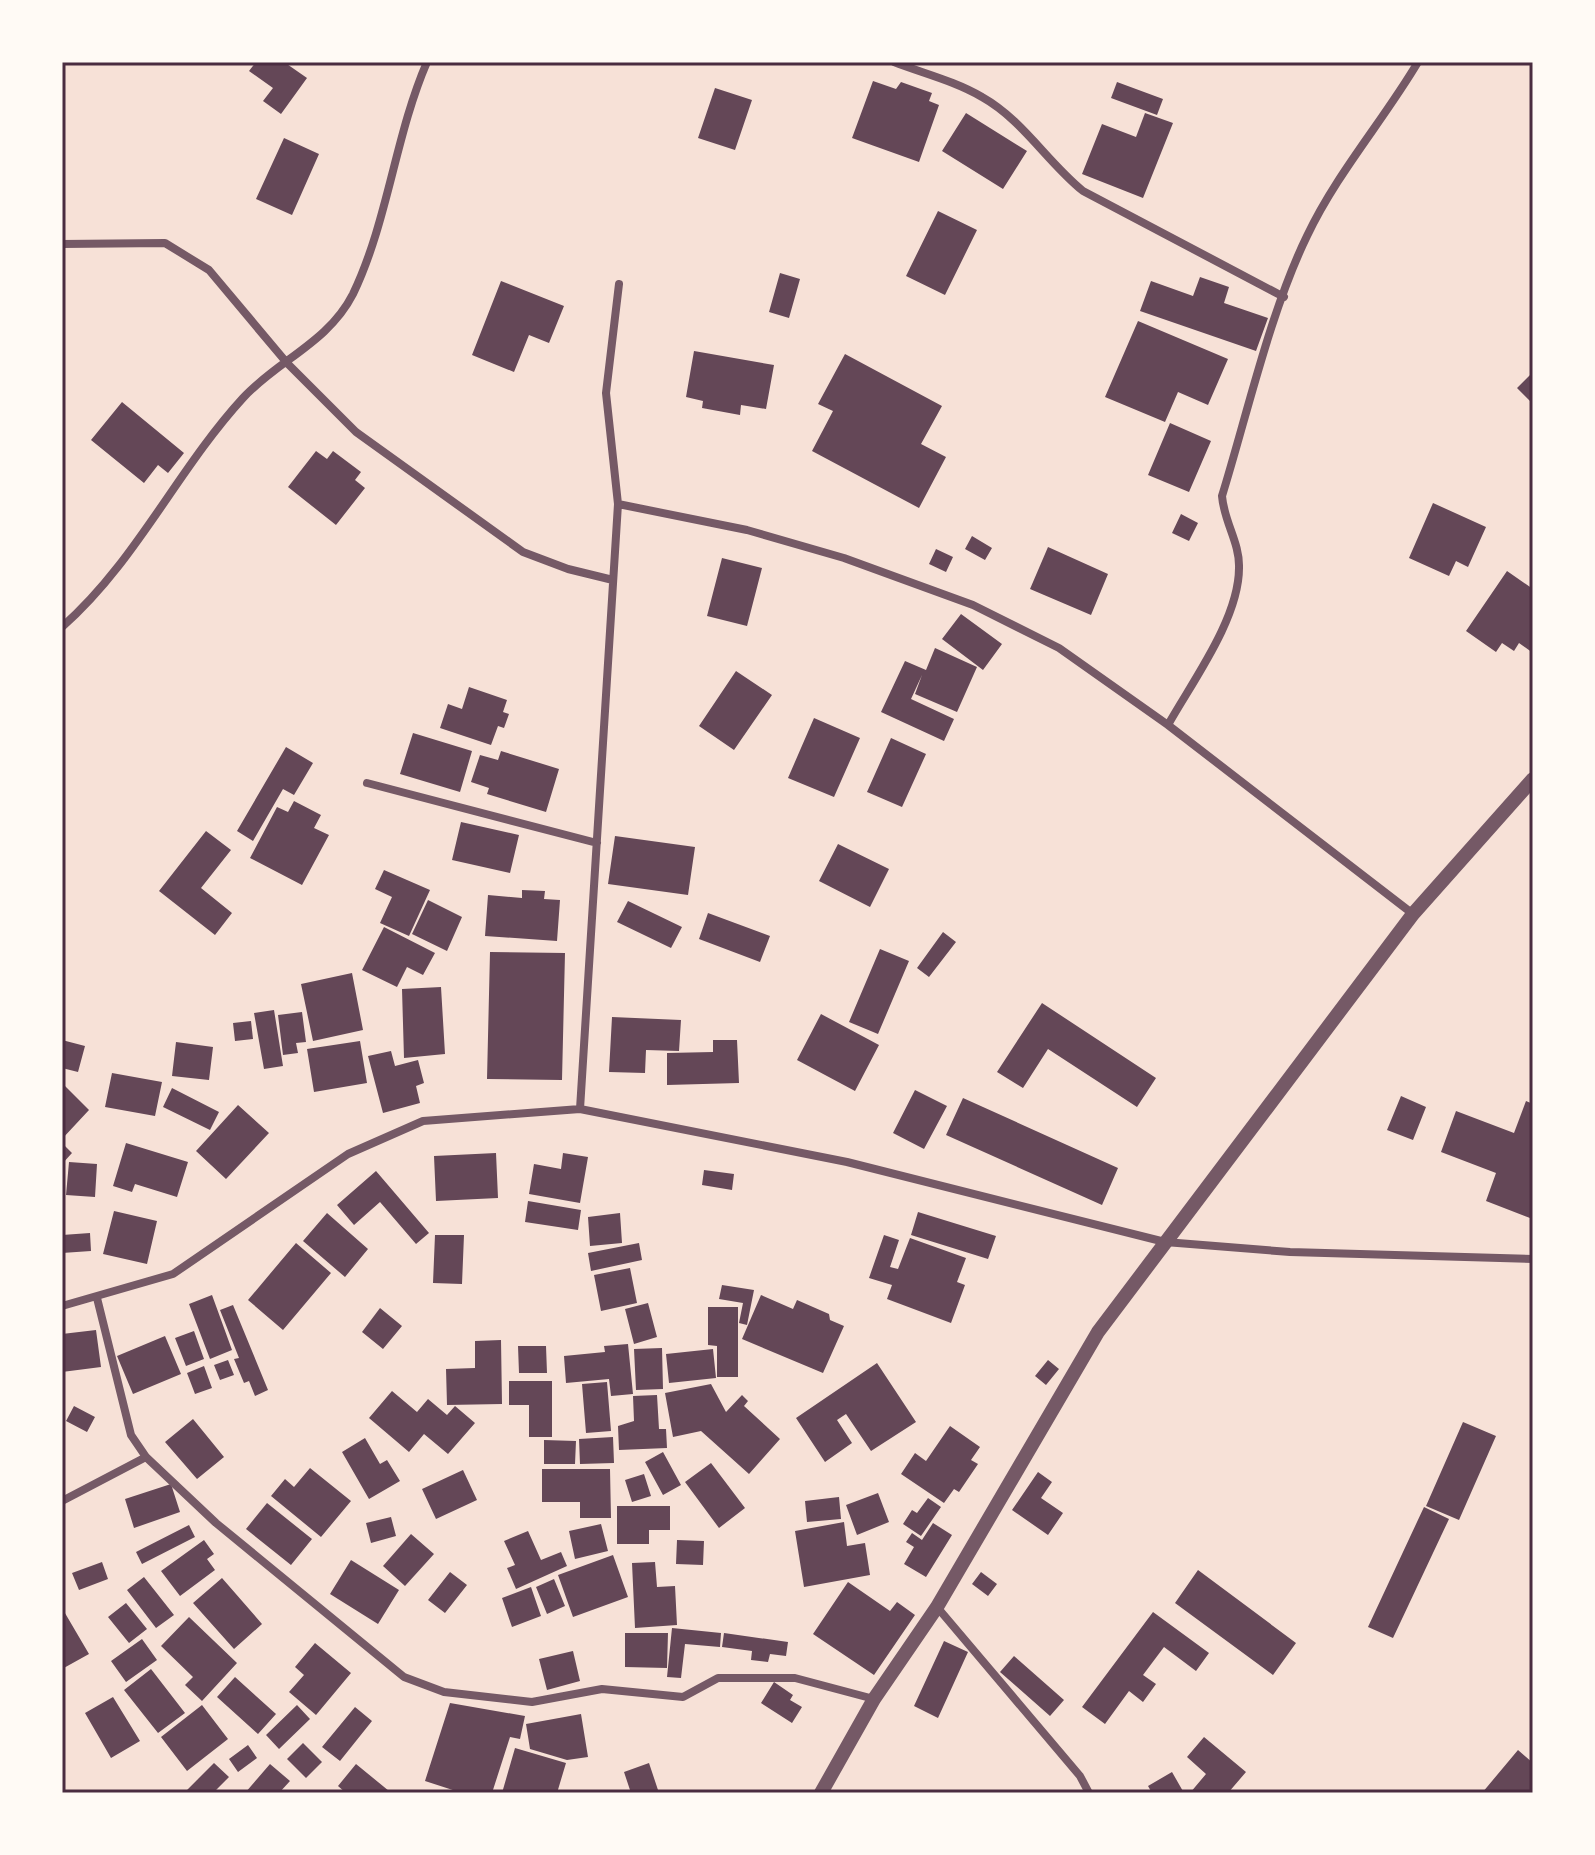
<svg xmlns="http://www.w3.org/2000/svg" width="1595" height="1855" font-family="'PT Sans',sans-serif">
<style>
.building{fill:#644757}
.lines{fill:none;stroke-linecap:round;stroke-linejoin:round}
.minor{stroke:#755966;stroke-width:8}
.tertiary{stroke:#755966;stroke-width:14}
.neatline{fill:none;stroke:#4a2c40;stroke-width:3}
</style>
<rect width="100%" height="100%" fill="#f7e1d7"/>
<path class="building" d="M256,62H284L307,78L281,114L263,101L273,88L249,71Z
M873,81L896,89L901,82L932,93L929,101L939,105L919,162L852,138Z
M1117,82L1163,99L1157,115L1111,98Z
M715,88L752,100L735,150L698,138Z
M966,113L1027,151L1003,189L942,151Z
M1145,113L1173,123L1143,198L1082,174L1102,124L1136,137Z
M284,138L319,154L292,215L256,199Z
M938,211L977,230L945,295L906,276Z
M780,273L800,279L789,318L769,312Z
M1200,277L1229,287L1224,303L1268,318L1256,351L1140,311L1151,281L1193,296Z
M501,281L564,306L549,343L529,335L514,372L472,355Z
M1138,321L1228,359L1208,405L1178,392L1165,422L1105,397Z
M694,351L774,365L766,409L741,405L740,415L702,408L703,401L686,397Z
M845,354L942,406L921,444L946,457L919,508L812,451L833,411L818,404Z
M1533,372V404L1517,388Z
M122,402L184,453L168,473L158,465L144,483L91,440Z
M1170,423L1211,441L1189,492L1148,475Z
M316,451L327,459L333,451L361,472L355,480L365,488L336,525L288,487Z
M1433,503L1486,527L1468,567L1456,561L1449,576L1409,558Z
M1181,514L1198,523L1189,541L1172,533Z
M972,536L992,548L985,560L965,549Z
M1048,547L1108,574L1091,615L1030,589Z
M936,549L953,557L946,572L929,564Z
M722,558L762,568L747,626L707,616Z
M1507,571L1533,589V653L1519,643L1514,651L1502,643L1496,652L1466,631Z
M961,614L1002,644L983,670L942,639Z
M935,648L977,667L957,712L915,694L922,675L911,699L954,719L944,741L881,712L905,661L926,670Z
M736,671L772,695L734,750L699,726Z
M469,687L507,700L503,712L509,714L504,728L498,726L491,745L440,728L448,704L462,709Z
M814,718L860,738L834,797L788,778Z
M413,733L472,751L460,792L400,774Z
M891,738L926,754L902,807L867,792Z
M286,747L313,763L294,795L283,789L253,841L237,831Z
M501,751L559,769L546,812L487,794L489,788L471,782L480,755L498,760Z
M294,801L321,815L314,828L329,835L302,885L250,858L277,807L288,812Z
M461,822L519,835L510,873L452,860Z
M206,831L231,850L201,888L232,913L215,935L159,891Z
M615,836L695,847L688,895L608,884Z
M838,844L889,869L870,907L819,881Z
M384,870L430,890L409,936L380,923L392,897L375,889Z
M522,890L545,891L544,899L560,900L557,941L485,936L488,895L522,898Z
M428,900L462,917L447,951L412,934Z
M628,901L682,927L671,948L617,922Z
M708,913L770,936L760,962L699,939Z
M384,927L435,953L423,975L407,967L397,987L362,970Z
M943,932L956,942L929,977L917,968Z
M880,949L909,961L878,1034L849,1022Z
M490,952L565,953L562,1080L487,1079Z
M352,973L363,1030L313,1041L301,984Z
M441,987L445,1054L404,1058L402,989Z
M1042,1003L1156,1078L1137,1107L1048,1049L1023,1088L997,1072Z
M274,1010L283,1066L264,1069L254,1013Z
M302,1012L306,1042L296,1043L298,1053L283,1055L278,1015Z
M821,1014L879,1045L855,1091L797,1060Z
M612,1017L681,1020L679,1051L646,1050L645,1073L609,1072Z
M251,1021L253,1039L235,1041L233,1023Z
M62,1040L85,1046L78,1072L62,1068Z
M713,1040H737L739,1083L667,1085V1053L713,1052Z
M360,1041L367,1083L314,1092L307,1049Z
M176,1042L213,1047L209,1080L172,1076Z
M391,1051L395,1066L418,1060L424,1083L416,1086L420,1103L383,1113L368,1056Z
M112,1073L162,1082L155,1116L105,1107Z
M62,1083L89,1110L62,1139Z
M172,1088L219,1112L210,1130L163,1107Z
M915,1090L947,1106L924,1149L893,1133Z
M1401,1096L1426,1107L1413,1140L1387,1130Z
M963,1098L1118,1168L1102,1205L946,1135Z
M1526,1101L1533,1104L1530,1218L1486,1201L1496,1173L1441,1152L1456,1111L1514,1133Z
M238,1105L269,1133L226,1179L196,1151Z
M62,1143L72,1153L62,1164Z
M126,1143L188,1162L177,1197L135,1184L132,1192L113,1186Z
M496,1153L498,1198L436,1201L434,1156Z
M563,1153L588,1157L580,1203L529,1194L534,1164L561,1169Z
M69,1162L97,1164L95,1197L66,1195Z
M704,1170L734,1174L732,1190L702,1185Z
M376,1171L429,1233L416,1244L380,1202L354,1225L337,1205Z
M528,1201L581,1210L578,1230L525,1222Z
M114,1211L157,1221L147,1264L103,1254Z
M918,1212L996,1236L988,1259L911,1235Z
M327,1213L368,1249L345,1277L303,1241Z
M620,1213L622,1243L590,1246L588,1217Z
M90,1233L91,1251L62,1253V1235Z
M435,1235H464L462,1284L433,1283Z
M884,1235L899,1240L890,1267L898,1269L910,1238L966,1258L957,1282L965,1285L951,1323L887,1299L892,1285L869,1278Z
M296,1243L331,1273L283,1330L248,1300Z
M639,1243L642,1260L591,1271L588,1253Z
M630,1268L637,1303L601,1311L594,1275Z
M722,1285L754,1290L747,1325L739,1323L743,1303L719,1299Z
M212,1295L232,1350L210,1359L189,1304Z
M761,1295L793,1309L797,1300L829,1314L830,1320L844,1326L823,1373L742,1339Z
M648,1303L657,1337L634,1344L625,1309Z
M233,1305L268,1390L255,1396L249,1381L244,1383L234,1359L239,1358L220,1310Z
M708,1307H738V1377H717V1346L708,1345Z
M380,1308L402,1326L383,1349L362,1332Z
M96,1330L101,1367L62,1372V1334Z
M194,1331L204,1359L186,1366L175,1338Z
M165,1336L181,1374L133,1394L117,1356Z
M501,1340L502,1404L447,1405L446,1369L475,1368V1341Z
M628,1344L633,1394L611,1396L609,1379L566,1383L564,1356L605,1352L604,1346Z
M518,1346H546L547,1373H519Z
M662,1348L663,1389L636,1390L634,1349Z
M713,1349L716,1378L669,1383L666,1354Z
M228,1360L234,1375L220,1380L214,1365Z
M1048,1360L1059,1369L1046,1385L1035,1376Z
M877,1363L916,1422L871,1451L846,1414L837,1420L852,1443L825,1462L796,1418Z
M204,1366L212,1388L195,1394L187,1373Z
M509,1381H552V1437H529V1405H509Z
M607,1382L611,1431L586,1433L582,1384Z
M711,1384L726,1412L742,1395L748,1401L744,1406L780,1439L749,1474L701,1431L673,1437L665,1393Z
M392,1391L417,1412L428,1399L447,1415L455,1406L475,1423L448,1454L424,1434L409,1452L369,1418Z
M657,1395L659,1429H666L667,1448L619,1450L618,1426L634,1421L633,1396Z
M74,1406L95,1417L87,1432L66,1421Z
M193,1419L224,1457L197,1479L165,1442Z
M1463,1422L1496,1436L1459,1520L1426,1506Z
M950,1426L980,1447L971,1460L978,1464L959,1492L954,1489L944,1503L901,1474L915,1453L926,1461Z
M613,1437L614,1463L580,1464L579,1439Z
M365,1438L380,1464L387,1460L400,1481L369,1499L342,1452Z
M544,1440L576,1441L575,1464H544Z
M663,1452L681,1485L663,1495L645,1462Z
M711,1463L745,1508L719,1528L685,1482Z
M310,1468L351,1501L321,1537L271,1496L285,1479L294,1487Z
M542,1469H610L611,1518H580V1502H542Z
M463,1470L477,1500L436,1519L422,1489Z
M1038,1472L1052,1482L1041,1498L1063,1513L1048,1535L1012,1510Z
M644,1474L651,1496L632,1502L625,1480Z
M171,1484L180,1512L134,1528L125,1499Z
M878,1493L889,1522L857,1535L846,1505Z
M839,1497L841,1519L807,1522L805,1501Z
M928,1498L941,1507L921,1536L903,1524L912,1510L917,1513Z
M267,1503L312,1539L291,1565L246,1529Z
M617,1506H670V1530H649V1544H617Z
M1424,1507L1449,1519L1393,1638L1368,1627Z
M391,1517L396,1536L371,1543L366,1523Z
M844,1522L847,1546L865,1543L870,1575L804,1587L795,1531Z
M933,1523L952,1535L926,1577L904,1564L914,1547L906,1542L912,1533L922,1540Z
M601,1524L608,1551L575,1559L569,1531Z
M189,1525L195,1537L142,1564L136,1552Z
M528,1531L541,1560L561,1552L567,1566L516,1589L507,1568L515,1565L504,1541Z
M411,1534L434,1554L405,1586L383,1566Z
M204,1540L214,1554L207,1559L215,1570L180,1596L161,1571Z
M677,1540L704,1541L703,1565L676,1564Z
M613,1555L628,1597L573,1617L558,1575Z
M351,1560L399,1590L378,1624L330,1594Z
M102,1562L108,1579L79,1590L72,1573Z
M655,1562L657,1587L675,1586L677,1625L635,1628L632,1563Z
M1198,1570L1296,1643L1273,1675L1175,1603Z
M450,1572L467,1585L445,1613L428,1600Z
M981,1572L997,1584L988,1596L972,1584Z
M144,1577L174,1615L156,1628L127,1590Z
M222,1578L262,1624L234,1649L193,1603Z
M554,1579L565,1606L547,1614L536,1587Z
M848,1582L890,1611L897,1602L915,1615L874,1675L813,1634Z
M531,1587L541,1616L512,1627L502,1598Z
M126,1603L147,1629L129,1643L108,1617Z
M62,1608L89,1654L62,1669Z
M1153,1612L1209,1653L1196,1671L1164,1647L1143,1675L1156,1684L1143,1702L1129,1691L1105,1724L1082,1707Z
M189,1617L237,1663L202,1701L185,1685L193,1677L161,1646Z
M672,1628L721,1633L720,1647L685,1644L681,1678L667,1677Z
M625,1633H668L667,1668L625,1667Z
M724,1633L788,1642L786,1656L770,1654L768,1662L751,1660L752,1651L722,1647Z
M142,1639L157,1660L126,1682L111,1661Z
M944,1641L968,1652L938,1718L914,1706Z
M315,1643L351,1673L316,1715L289,1692L304,1675L295,1667Z
M573,1651L580,1681L547,1690L539,1659Z
M1014,1656L1064,1700L1050,1716L1000,1672Z
M151,1669L185,1713L158,1733L124,1690Z
M235,1677L276,1714L258,1734L217,1697Z
M774,1682L793,1695L790,1700L802,1707L792,1723L761,1703Z
M113,1697L140,1741L111,1758L85,1713Z
M450,1703L525,1716L520,1739L510,1737L492,1793H462L425,1781Z
M202,1705L228,1739L187,1771L161,1737Z
M297,1705L310,1719L279,1749L266,1735Z
M355,1707L372,1721L340,1761L322,1747Z
M581,1714L588,1757L567,1760L530,1749L526,1724Z
M1204,1737L1246,1772L1228,1793H1190L1206,1774L1187,1757Z
M303,1743L322,1762L306,1778L287,1759Z
M248,1745L257,1758L238,1772L229,1759Z
M515,1748L566,1763L557,1793H502Z
M1518,1750L1533,1763V1793H1482Z
M214,1763L229,1777L213,1793H184Z
M649,1763L659,1793H631L624,1772Z
M270,1764L290,1781L279,1793H245Z
M356,1764L389,1791L387,1793H346L338,1786Z
M1172,1772L1184,1793H1152L1148,1786Z"/>
<g class="lines">
<path class="minor" d="M894,62C922,73 955,81 982,97C1023,120 1047,162 1083,191L1284,297
M62,244L165,243L209,270L287,363L356,432L523,552L568,569L613,580
M618,504L747,530L844,558L973,605L1059,648L1168,725L1413,914
M62,627C136,562 177,470 243,398C278,360 328,343 353,294C388,221 395,136 427,62
M1168,725C1192,682 1239,619 1239,568C1240,543 1224,522 1222,496C1247,415 1270,312 1307,236C1337,173 1383,121 1418,62
M367,783L597,843
M580,1109L618,504L606,393L619,284
M97,1298L131,1435L146,1457L216,1523L404,1677L444,1692L532,1702L602,1689L683,1697L718,1678H795L874,1699
M62,1306L173,1274L348,1154L423,1121L580,1109L847,1162L1165,1242L1290,1252L1533,1259
M62,1501L146,1457
M937,1607L1080,1776L1089,1793"/>
<path class="tertiary" d="M821,1793L874,1699L937,1607L1098,1332L1413,914L1533,779"/>
</g>
<rect width="1595" height="1855" fill="none" stroke="#fffaf5" stroke-width="128"/>
<rect x="64" y="64" width="1467" height="1727" class="neatline"/>
</svg>
